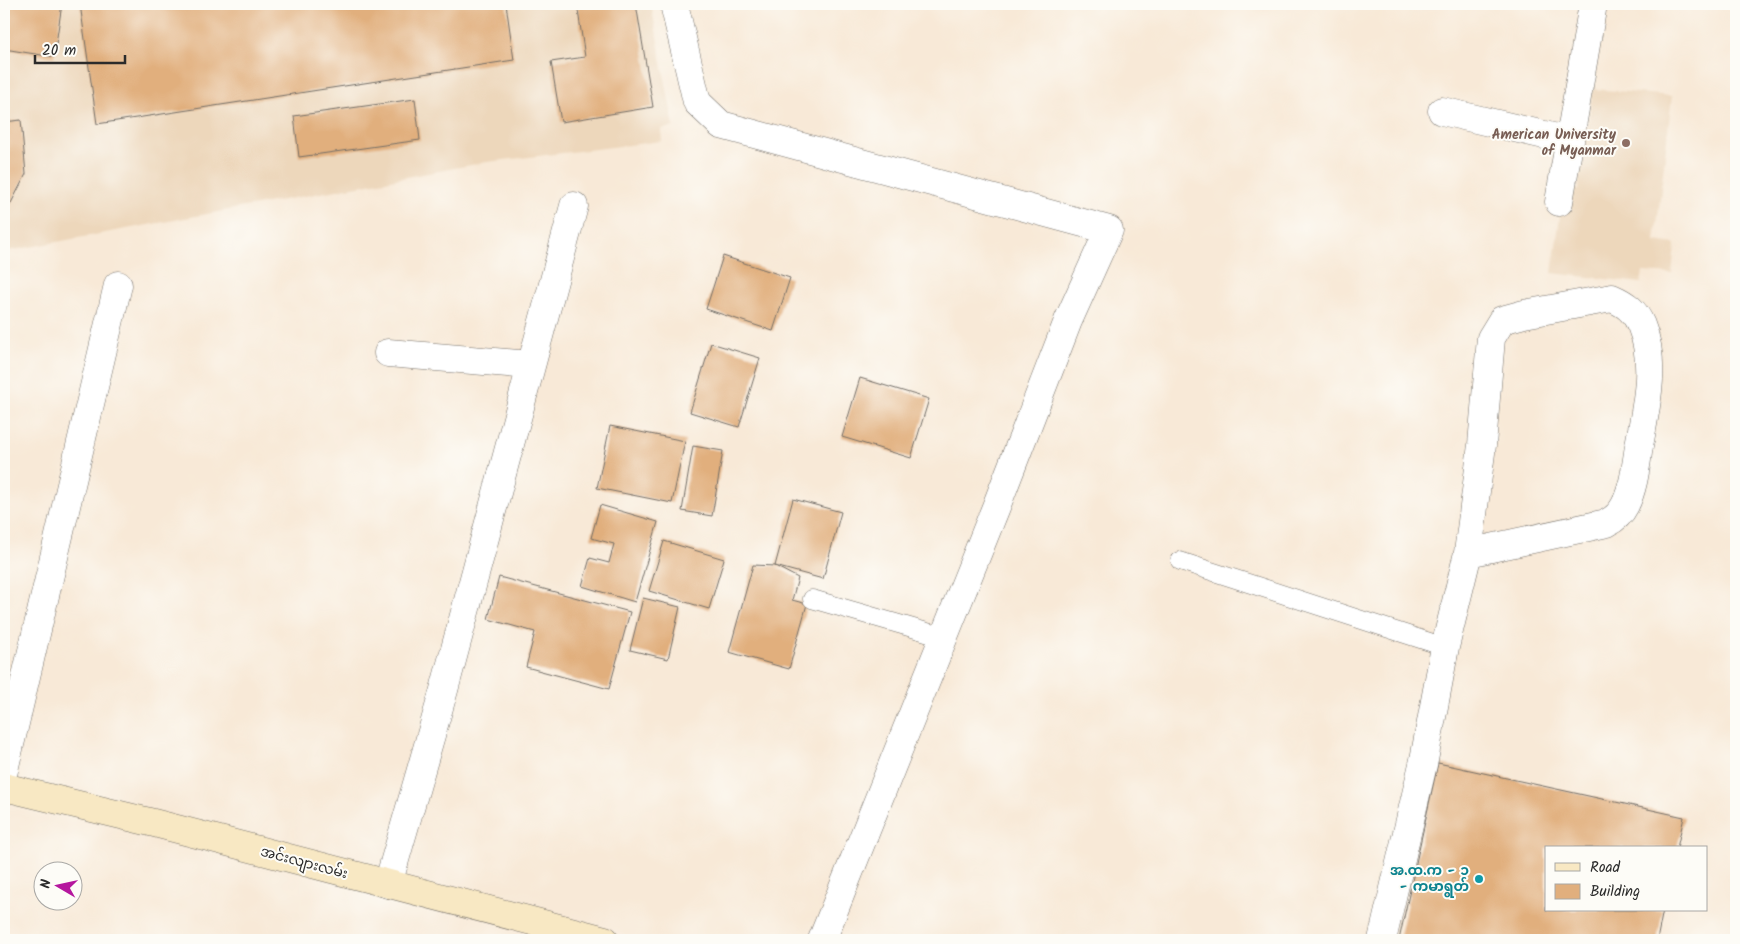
<svg xmlns="http://www.w3.org/2000/svg" width="1740" height="944" font-family="Kalam,'Noto Sans Myanmar',sans-serif">
<style>
.built{fill:#edd7bb}
.building{fill:#e1af7d}
.lines{fill:none;stroke-linecap:round;stroke-linejoin:round}
.service-casing{stroke:#736e67;stroke-width:19}
.minor-casing{stroke:#736e67;stroke-width:29}
.secondary-casing{stroke:#736e67;stroke-width:29}
.service{stroke:#fff;stroke-width:18}
.minor{stroke:#fff;stroke-width:28}
.secondary{stroke:#f8e8c3;stroke-width:28}
.education-dot{fill:#8d6e63;stroke:#fdfcf7;stroke-width:2}
.culture-dot{fill:#0f9aa8;stroke:#fdfcf7;stroke-width:2}
.labels{text-anchor:middle;dominant-baseline:central;stroke-width:4;stroke-linejoin:round;paint-order:stroke}
.education-label{font-size:14px;font-weight:bold;fill:#785e54;stroke:#fdfcf7;text-anchor:end}
.street-label{font-size:14px;fill:#2b2b2b;stroke:#fdfcf7}
.culture-label{font-size:14px;font-weight:bold;fill:#0d838f;stroke:#fdfcf7;text-anchor:end}
</style>
<rect width="100%" height="100%" fill="#fdfcf7"/>
<filter id="ink" filterUnits="userSpaceOnUse"><feTurbulence type="fractalNoise" baseFrequency=".02" numOctaves="2"/><feDisplacementMap in="SourceGraphic" scale="10" xChannelSelector="R" yChannelSelector="G"/><feConvolveMatrix kernelMatrix="1 2 1 2 8 2 1 2 1" color-interpolation-filters="sRGB"/></filter>
<filter id="wash" filterUnits="userSpaceOnUse"><feTurbulence type="fractalNoise" baseFrequency=".0096" numOctaves="4" result="noise"/><feDisplacementMap in="SourceGraphic" scale="20" xChannelSelector="R" yChannelSelector="G"/><feGaussianBlur stdDeviation="1.12" result="paint"/><feColorMatrix in="noise" values="0 0 0 0 0 0 0 0 0 0 0 0 0 0 0 0 0 1.4 0 .05"/><feComposite in="paint" operator="in"/></filter>
<g filter="url(#wash)">
<rect width="100%" height="100%" fill="#f8e9d7"/>
<path class="built" d="M4,4H651L674,127L661,129L662,141L487,162L8,251L4,249Z
M1593,89L1672,96L1655,241L1675,244L1672,274L1643,272L1641,283L1552,273L1564,189H1578Z"/>
<g id="blocks">
<path class="building" d="M4,4H62L54,57L4,49Z
M80,4H506L514,60L97,124Z
M577,4H636L653,107L561,122L551,62L585,57Z
M415,99L420,140L299,157L294,116Z
M21,120L26,174L10,205L4,202V122Z
M723,256L790,278L773,331L706,309Z
M711,343L760,358L739,427L690,412Z
M860,378L929,399L911,458L842,437Z
M610,426L685,441L672,503L597,488Z
M693,446L723,451L712,516L682,511Z
M793,499L841,512L823,579L775,566Z
M600,505L658,522L635,602L582,586L590,558L609,563L614,544L591,538Z
M664,541L724,559L709,609L649,591Z
M753,565L775,566L798,578L792,600L807,604L789,669L729,652Z
M499,577L630,612L609,689L526,667L535,632L488,619Z
M643,598L680,607L668,659L630,650Z
M1438,763L1684,817L1677,848H1546V910H1663L1657,940H1399Z"/>
</g>
</g>
<g filter="url(#ink)">
<use href="#blocks" fill-opacity="0" stroke="#736e67" stroke-width="1"/>
<g class="lines">
<defs>
<path id="service" d="M1180,561L1445,647
M812,599L944,637"/>
<path id="minor" d="M674,4L697,102L721,125L1109,230L1068,321L996,507L822,940
M1442,111L1570,141
M1559,202L1593,4
M388,353L530,365
M4,770L118,285
M388,884L444,690L574,206
M1382,940L1424,760L1445,647L1468,553L1482,445L1491,338L1502,320L1524,314L1612,298C1626,304 1635,311 1641,325C1657,364 1646,406 1639,446C1636,465 1634,487 1625,505C1621,513 1615,519 1607,523L1468,553"/>
<path id="secondary" d="M4,787L154,823L605,940"/>
</defs>
<use href="#service" class="service-casing"/>
<use href="#minor" class="minor-casing"/>
<use href="#secondary" class="secondary-casing"/>
<use href="#service" class="service"/>
<use href="#minor" class="minor"/>
<use href="#secondary" class="secondary"/>
</g>
</g>
<circle class="education-dot" cx="1626" cy="143" r="5"/>
<circle class="culture-dot" cx="1479" cy="879" r="5"/>
<g class="labels">
<g class="education-label">
<text x="1616" y="135">American University<tspan x="1616" dy="16">of Myanmar</tspan></text>
</g>
<g class="street-label">
<text transform="translate(304 863) rotate(15)">အင်းလျားလမ်း</text>
</g>
<g class="culture-label">
<text x="1469" y="871">အ.ထ.က - ၁<tspan x="1469" dy="16">- ကမာရွတ်</tspan></text>
</g>
</g>
<rect width="1740" height="944" fill="none" stroke="#fdfcf7" stroke-width="20"/>
<rect x="1545" y="846" width="162" height="65" fill="#fdfcf7" stroke="#a9a8a5"/>
<rect x="1555" y="863" width="25" height="8" fill="#f8e8c3" stroke="#a9a8a5"/>
<text x="1590" y="872" font-size="15" fill="#2b2b2b">Road</text>
<rect x="1555" y="884" width="25" height="15" fill="#e1af7d" stroke="#a9a8a5"/>
<text x="1590" y="896" font-size="15" fill="#2b2b2b">Building</text>
<g transform="translate(58 886) rotate(279)"><circle r="24" fill="#fdfcf7" stroke="#a9a8a5"/>
<path d="M0-4L9 19L0 12L-9 19Z" fill="#b5179e"/>
<text y="-8" font-size="14" font-weight="bold" text-anchor="middle" fill="#2b2b2b">N</text>
</g>
<path d="M35 55v8h90v-8" fill="none" stroke="#2b2b2b" stroke-width="2.5"/>
<text x="42" y="55" font-size="15" fill="#2b2b2b" stroke="#fdfcf7" stroke-width="4" paint-order="stroke">20 m</text>
</svg>
